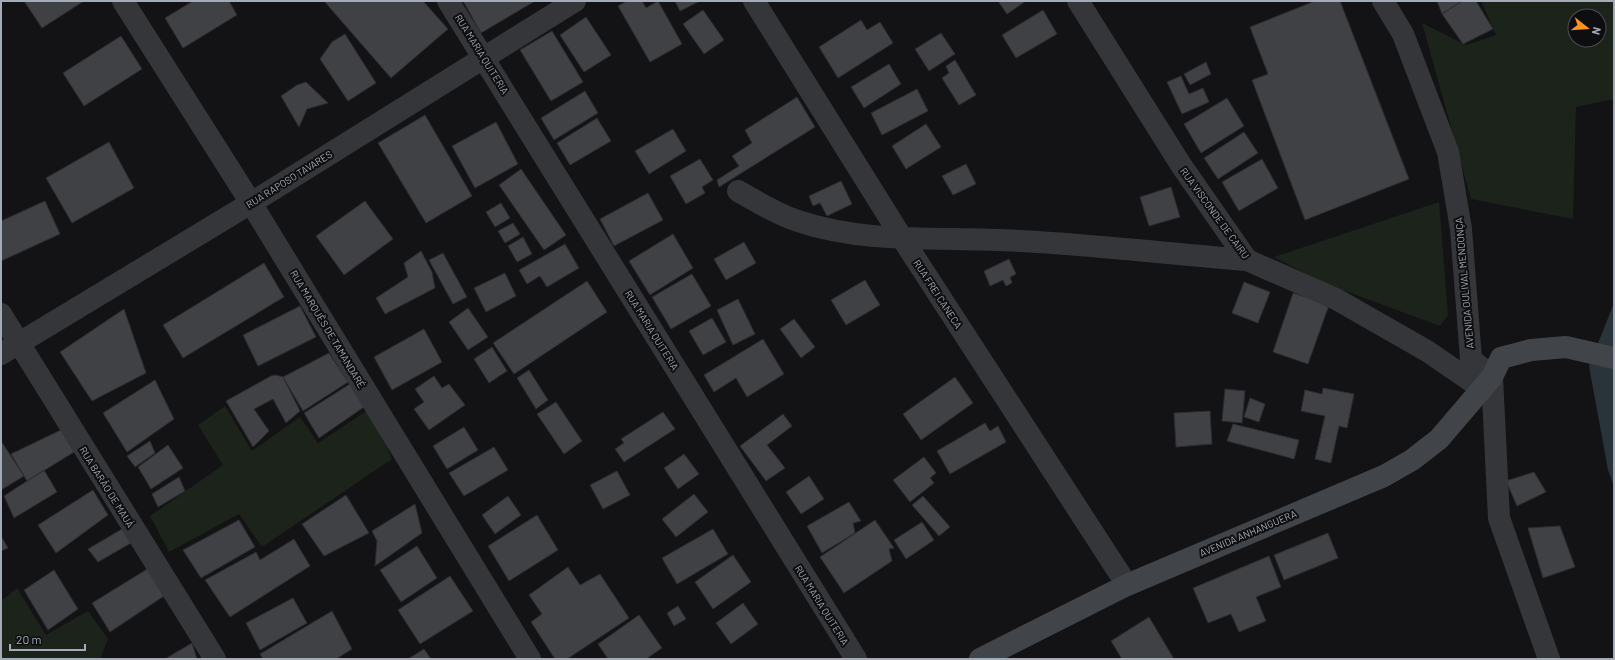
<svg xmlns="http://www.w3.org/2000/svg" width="1615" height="660" font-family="Barlow,sans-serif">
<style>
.green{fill:#1b231b;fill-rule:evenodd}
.water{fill:#283439}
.building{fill:#3f4145;stroke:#2d2d31}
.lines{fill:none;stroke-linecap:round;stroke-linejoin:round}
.street{stroke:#34363a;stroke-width:22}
.secondary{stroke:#41454a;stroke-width:22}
.labels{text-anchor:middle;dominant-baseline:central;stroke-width:4;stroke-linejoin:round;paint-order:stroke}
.street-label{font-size:10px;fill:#a3acb6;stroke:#0e0e10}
</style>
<rect width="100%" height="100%" fill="#131315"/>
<path class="green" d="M1481,1H1614V99L1576,107L1573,219L1471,199L1422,23L1466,45L1496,35ZM1575,16H1599V40H1575Z
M1439,202L1448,315L1440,326L1321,282L1274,257Z
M225,406L252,451L300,417L318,443L368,410L378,425L392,459L262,547L239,514L169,552L150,516L223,465L198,425Z
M17,588L46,635L88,611L108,639L100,659H1V601Z"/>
<path class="water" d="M1614,303V486L1608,470L1589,366Z"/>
<path class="building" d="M24,1H84L42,28Z
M193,1H229L237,15L183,48L165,18Z
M324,1H423L448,29L391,78Z
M463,1H535L481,33Z
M627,1H642L646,8L658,1L682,44L650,62L618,6Z
M675,1H700L680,11Z
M998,1H1026L1007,14Z
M1315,1H1340L1409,179L1305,220L1252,80L1268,74L1250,27Z
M1437,1H1462L1442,14Z
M1462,1H1476L1493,29L1463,44L1442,14Z
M703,10L724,40L704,54L683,24Z
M1043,10L1057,34L1016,58L1002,35Z
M586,17L611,55L584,72L560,35Z
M861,20L867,30L880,22L893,43L838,78L819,47Z
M552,31L583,82L551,101L520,50Z
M941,33L955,54L929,71L915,49Z
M345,34L376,83L348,101L320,59L332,42Z
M121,36L142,69L84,106L63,73Z
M955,60L976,95L959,105L942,78L949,73L946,66Z
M1206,62L1211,74L1190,85L1184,74Z
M889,64L901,84L864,108L851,87Z
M1181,76L1189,94L1203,88L1209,102L1182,114L1167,82Z
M306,82L328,103L307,109L299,127L281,96L297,85Z
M917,89L928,111L882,135L871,113Z
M585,91L598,113L554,140L541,118Z
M797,97L815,127L719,187L717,180L739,166L732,156L752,143L745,130Z
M1227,98L1244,126L1201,153L1184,124Z
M425,115L472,196L426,223L378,143Z
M597,118L611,141L570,165L557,143Z
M496,122L518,164L475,188L452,146Z
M926,124L941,147L906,169L892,146Z
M673,129L686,151L649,174L635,151Z
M1244,132L1258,153L1218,179L1204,158Z
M109,142L134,188L72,223L46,178Z
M700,159L713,180L702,187L705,193L686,204L670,176Z
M1262,159L1278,188L1239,211L1222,182Z
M966,164L976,184L953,195L942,176Z
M521,169L566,235L544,250L499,185Z
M841,181L852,204L827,216L820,203L813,206L809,196Z
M1171,187L1180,217L1149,226L1140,197Z
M648,193L663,220L614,246L600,219Z
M45,201L60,234L1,261V221Z
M365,201L393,239L344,275L316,236Z
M501,203L510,218L495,227L486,212Z
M513,223L520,234L505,243L498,231Z
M673,234L693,268L650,295L629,261Z
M523,237L532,254L517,262L508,246Z
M744,242L756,263L726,280L714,259Z
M565,244L579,268L547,287L540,276L527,284L519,270Z
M421,251L432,272L435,288L385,314L376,298L408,277L404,263Z
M443,253L467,297L453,304L429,260Z
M1009,259L1016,274L1010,277L1012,283L1006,286L1003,280L990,286L984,271Z
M264,263L284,297L183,358L163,325Z
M505,273L516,296L486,312L474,288Z
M692,274L711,306L671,329L652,297Z
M865,280L880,305L846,325L831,300Z
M587,281L607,312L514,374L493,343Z
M1244,282L1270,292L1258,323L1232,313Z
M1293,293L1329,305L1308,364L1273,352Z
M738,299L755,334L733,345L717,310Z
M300,306L316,337L258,366L243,335Z
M468,308L488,337L468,350L449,322Z
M124,309L146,373L92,401L60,352Z
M712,318L726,342L703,355L689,331Z
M794,319L815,347L801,358L780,329Z
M424,329L442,362L392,390L374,357Z
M763,339L784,374L747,397L736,378L714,392L704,375Z
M492,347L507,371L489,383L474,359Z
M329,353L348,382L303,411L283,377Z
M529,370L548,400L536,409L517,378Z
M276,375L283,377L300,411L286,423L273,399L254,409L269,431L253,447L226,401L271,376Z
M434,376L442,388L449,384L465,405L429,430L414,409L424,402L415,389Z
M955,377L973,403L921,440L903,414Z
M155,380L174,419L127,452L103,413Z
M350,384L364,407L319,438L304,413Z
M1323,388L1354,394L1347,428L1339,426L1331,463L1315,459L1325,416L1301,411L1305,390L1322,394Z
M1225,389L1245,391L1242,423L1222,421Z
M1250,398L1265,404L1259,422L1244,417Z
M556,402L582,441L564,454L537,414Z
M1210,411L1212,444L1176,447L1174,413Z
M663,412L675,429L624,462L615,449L624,443L621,439Z
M783,414L792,426L767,445L785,468L766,481L740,446Z
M985,423L990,431L998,426L1006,442L950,474L937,451Z
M1233,424L1299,440L1294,459L1227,441Z
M464,427L478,450L447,469L433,446Z
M65,428L79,449L27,481L11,454Z
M1,441L24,476L1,490Z
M150,441L155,453L135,467L127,456Z
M168,445L183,468L151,489L138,467Z
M494,447L508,470L464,496L449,473Z
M684,454L699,474L678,489L664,468Z
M924,457L936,473L930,478L934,483L910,502L893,480Z
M44,470L57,492L14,518L4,496Z
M617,471L630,495L603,509L590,485Z
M1534,472L1546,492L1517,506L1506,481Z
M809,476L824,499L801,514L786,492Z
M179,477L185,491L158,507L152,494Z
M93,490L108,515L56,553L38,525Z
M694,494L708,512L676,537L662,519Z
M346,495L369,533L324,556L302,524Z
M508,496L521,515L495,534L482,515Z
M923,496L950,527L939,536L912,505Z
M849,502L861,521L853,523L855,533L822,553L807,526Z
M415,504L422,533L375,566L377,541L372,531Z
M537,515L558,550L509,581L488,546Z
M239,520L255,547L201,578L183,550Z
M875,520L894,548L889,549L892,561L844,593L820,557Z
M922,522L934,540L906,559L894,540Z
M1560,526L1575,567L1543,578L1528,528Z
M122,529L131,543L98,562L88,549Z
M713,529L728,554L677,584L662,558Z
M1328,533L1338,558L1284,580L1274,555Z
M1,536L8,548L1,551Z
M294,539L310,566L230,617L205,580L256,552L260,560Z
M417,546L437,578L401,602L380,570Z
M733,555L751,582L713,609L695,582Z
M1269,556L1281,587L1256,597L1266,621L1239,632L1231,614L1208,623L1193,588Z
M568,567L580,585L600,574L629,618L567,659H555L531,622L542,614L529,595Z
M149,568L167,594L110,632L92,603Z
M54,570L78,609L48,630L24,590Z
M450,576L473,611L420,644L398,610Z
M293,598L307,623L260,650L246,623Z
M743,603L758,624L731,644L716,623Z
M678,606L686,619L674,626L667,613Z
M332,611L352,649L336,659H263L260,654Z
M639,615L662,648L646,659H608L598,644Z
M1149,617L1174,659H1122L1111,641Z
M192,643L197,659H165Z
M424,649L431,659H408Z"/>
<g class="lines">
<path class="street" d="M123,1L251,203L530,659
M448,1L856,659
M754,1L902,238L1127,585
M1078,1L1181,165L1247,260L1336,299L1427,351L1481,388
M1383,1L1403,34L1448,152L1461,229L1471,359L1492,377L1499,518L1549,659
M738,191C758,202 776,214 798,221C869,245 946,236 1021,241C1096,245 1172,254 1247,260
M1,314L215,659
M1,354L251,203L575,1"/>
<path class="secondary" d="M980,659L1127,585L1384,476L1412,460L1439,439L1492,377L1501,358L1531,350L1566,347L1614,358"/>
</g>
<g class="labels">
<g class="street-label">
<text transform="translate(482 54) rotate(58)">RUA MARIA QUITERIA</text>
<text transform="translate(289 179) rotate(-32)">RUA RAPOSO TAVARES</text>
<text transform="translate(1215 213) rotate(54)">RUA VISCONDE DE CAIRU</text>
<text transform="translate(1464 283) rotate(-95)">AVENIDA OULIVAL MENDONÇA</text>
<text transform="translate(938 294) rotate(57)">RUA FREI CANECA</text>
<text transform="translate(328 329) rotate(59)">RUA MARQUÊS DE TAMANDARÉ</text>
<text transform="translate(652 330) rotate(58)">RUA MARIA QUITERIA</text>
<text transform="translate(107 487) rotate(58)">RUA BARÃO DE MAUÁ</text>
<text transform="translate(1248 533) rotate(-23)">AVENIDA ANHANGUERA</text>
<text transform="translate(822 605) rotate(58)">RUA MARIA QUITERIA</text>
</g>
</g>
<rect width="1615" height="660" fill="none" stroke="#a3acb6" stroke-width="4"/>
<g transform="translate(1587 28) rotate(107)"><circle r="19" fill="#0e0e10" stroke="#4a4d52"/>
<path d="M0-3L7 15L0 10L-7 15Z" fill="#fd9222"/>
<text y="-6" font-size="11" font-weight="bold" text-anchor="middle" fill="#a3acb6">N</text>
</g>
<path d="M10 644v6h75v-6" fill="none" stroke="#a3acb6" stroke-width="2"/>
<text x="16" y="644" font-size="12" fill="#a3acb6" stroke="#0e0e10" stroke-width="3" paint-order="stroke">20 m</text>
</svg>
